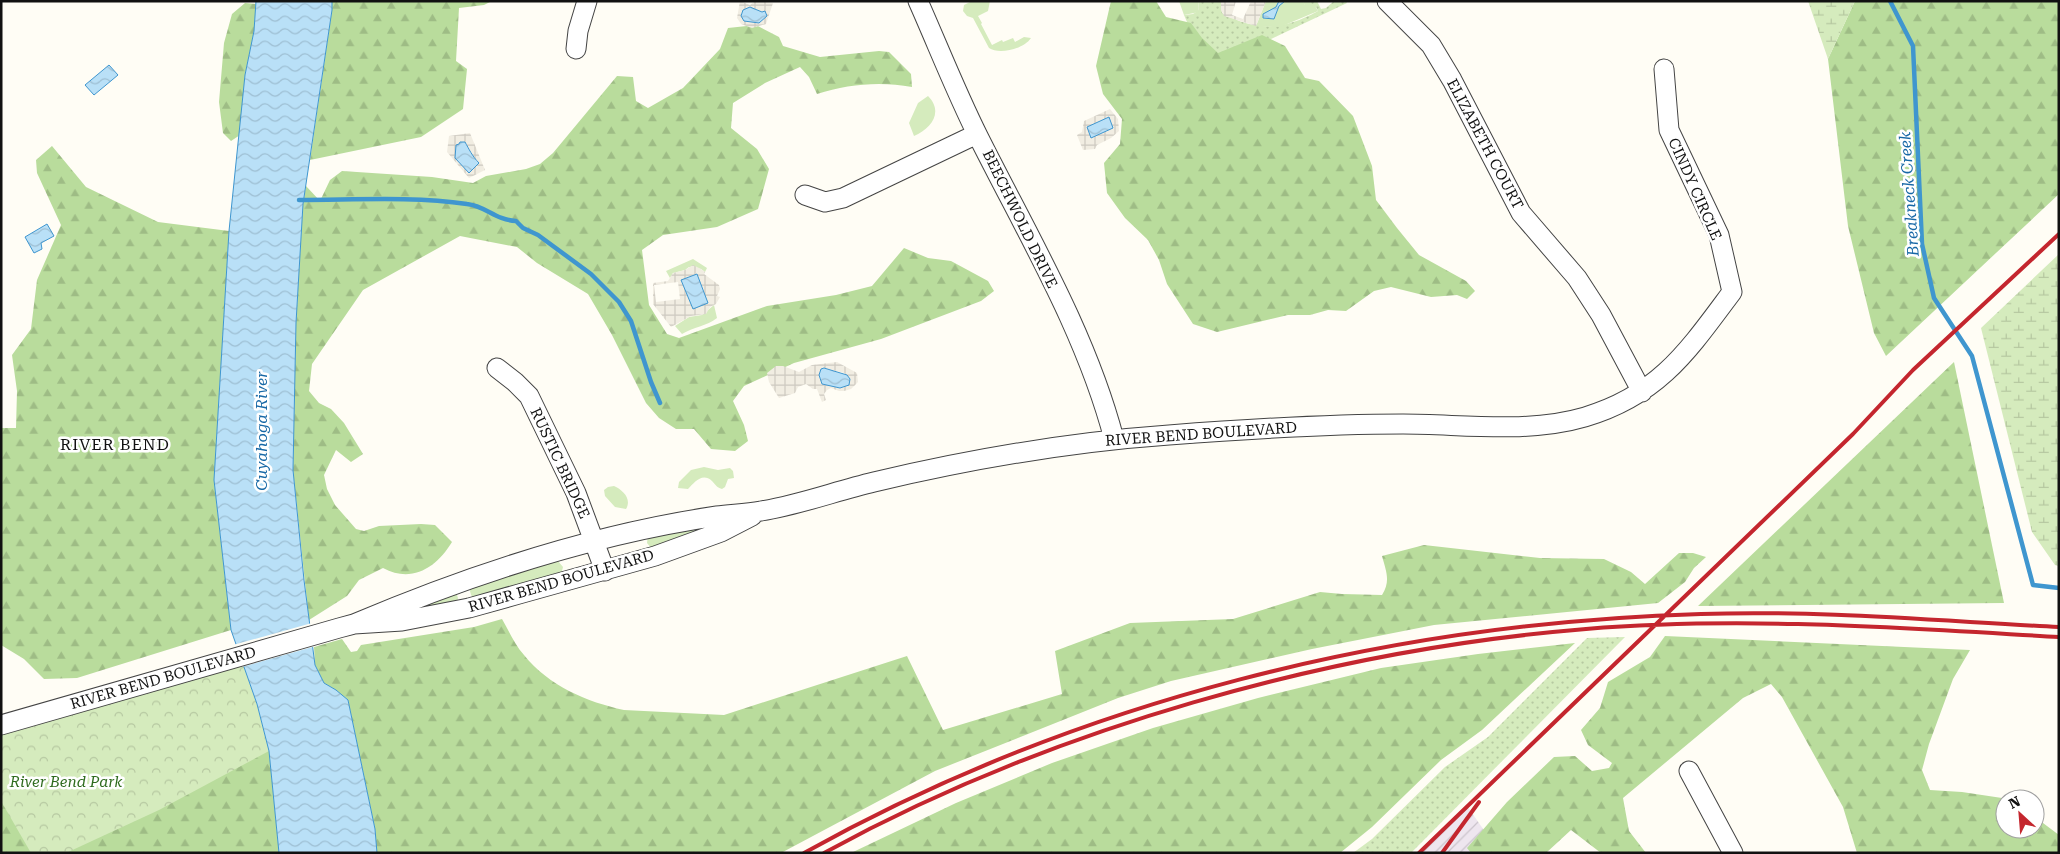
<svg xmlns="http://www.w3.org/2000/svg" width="2060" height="854" font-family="'Roboto Serif',serif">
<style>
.industrial{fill:url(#industrial-furrows)}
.grass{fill:url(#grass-dots)}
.forest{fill:url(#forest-firs)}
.wetland{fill:url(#wetland-marsh)}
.park{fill:url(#park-crowns)}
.garden{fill:#d5ebbd}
.plaza{fill:url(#plaza-grid);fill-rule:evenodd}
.water{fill:url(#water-waves);stroke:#3f96cf}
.pier{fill:#fffdf5}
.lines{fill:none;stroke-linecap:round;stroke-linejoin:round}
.stream{stroke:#3f96cf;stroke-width:4.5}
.minor-casing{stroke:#444;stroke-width:21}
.minor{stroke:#fff;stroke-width:19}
.rail{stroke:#c4262e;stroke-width:4}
.labels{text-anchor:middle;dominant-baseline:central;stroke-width:5;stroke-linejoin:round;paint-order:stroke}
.street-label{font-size:15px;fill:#111;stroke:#fff}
.park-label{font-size:15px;font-style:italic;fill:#2f6b1f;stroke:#fff}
.water-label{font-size:16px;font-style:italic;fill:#1768a6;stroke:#fff}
.neighbourhood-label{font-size:16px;letter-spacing:1px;fill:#111;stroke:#fff}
</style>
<defs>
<pattern id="industrial-furrows" width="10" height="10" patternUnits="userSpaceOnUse" patternTransform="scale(1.25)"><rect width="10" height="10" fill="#eee6ef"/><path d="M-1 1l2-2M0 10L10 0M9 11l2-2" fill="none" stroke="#cbc4cc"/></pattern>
<pattern id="grass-dots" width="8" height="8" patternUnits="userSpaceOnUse" patternTransform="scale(1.25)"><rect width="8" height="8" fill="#d5ebbd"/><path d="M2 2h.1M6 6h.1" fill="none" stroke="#b6c8a1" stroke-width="1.8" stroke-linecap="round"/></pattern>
<pattern id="forest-firs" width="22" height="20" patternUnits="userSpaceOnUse" patternTransform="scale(1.25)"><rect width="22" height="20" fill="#b9dc9c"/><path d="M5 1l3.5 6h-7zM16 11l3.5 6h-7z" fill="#9ebc85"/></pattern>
<pattern id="wetland-marsh" width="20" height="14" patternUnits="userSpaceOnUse" patternTransform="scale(1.25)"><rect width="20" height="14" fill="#d5ebbd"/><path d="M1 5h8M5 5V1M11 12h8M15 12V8" fill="none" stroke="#b6c8a1"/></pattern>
<pattern id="park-crowns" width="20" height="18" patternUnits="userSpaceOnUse" patternTransform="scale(1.25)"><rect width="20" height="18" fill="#d5ebbd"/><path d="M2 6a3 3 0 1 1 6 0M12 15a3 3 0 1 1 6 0" fill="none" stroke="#b6c8a1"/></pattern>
<pattern id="plaza-grid" width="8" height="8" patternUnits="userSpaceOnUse" patternTransform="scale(1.25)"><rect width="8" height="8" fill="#f1ede2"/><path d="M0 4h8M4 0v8" fill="none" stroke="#cecac1"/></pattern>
<pattern id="water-waves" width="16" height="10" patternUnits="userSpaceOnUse" patternTransform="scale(1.25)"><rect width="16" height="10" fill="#b9e0f7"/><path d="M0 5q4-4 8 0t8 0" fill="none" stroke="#9ebfd3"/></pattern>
</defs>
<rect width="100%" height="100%" fill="#fffdf5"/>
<path class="industrial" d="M1467,806L1500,853H1419Z"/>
<path class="grass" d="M1198,1H1221L1222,13C1257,32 1284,30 1318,11L1316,7L1305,6L1303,1H1317L1321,9L1326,8L1334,1H1346L1347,3L1216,65L1196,43L1184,15L1193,14L1199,10Z
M1625,637L1411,853H1353L1372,839L1445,767L1488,737L1587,638Z"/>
<path class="forest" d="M332,1H492L484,5L459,8L456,61L467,69L463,109L421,137L310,160L332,10Z
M1111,1H1156L1166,17L1191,23L1202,38L1218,53L1262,35L1285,46L1305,78L1319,81L1353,116L1372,166L1376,200L1397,228L1419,255L1466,281L1475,291L1467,299L1457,295L1431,297L1391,287L1374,291L1346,311L1328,310L1310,315H1288L1217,332L1193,324L1167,284L1159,260L1148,240L1125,218L1107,193L1104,163L1120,144L1122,119L1103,94L1096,66Z
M1855,1H2059V194L1886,356L1874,333L1848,226L1828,59Z
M245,3L256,4L254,31L245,75L240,135L231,141L223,133L219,102L224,43L232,14Z
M756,25L779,37L783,46L820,57L879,51L889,52L911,74L912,87C880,81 848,84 817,94L809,77L800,67L765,83L733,103L731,128L757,149L769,169L758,209L717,227L663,235L642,250L649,305L667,334L679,338L767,306L836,295L872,286L904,248L928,258L951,261L988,281L994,291L981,301L881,339L794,363L744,386L733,401L744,425L748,441L735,451L711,449L694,429H676L659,418L646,403L612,335L588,294L537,263L517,247L460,236L363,290L312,364L309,391L319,403L331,409L344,423L363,454L351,462L336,450L324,475L327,489L335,505L356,529L364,531L379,526L421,524L435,525L452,542C437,567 412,584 383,568L359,580L347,596L309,620L293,470L296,323L303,204L306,186L320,201L330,180L342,171L432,177L473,183L486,176L526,169L540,164L553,153L617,76L633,77L636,101L648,108L683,88L720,49L728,28Z
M52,146L86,187L158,222L229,231L214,480L231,630L77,678L44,679L24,659L1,645V428H16L17,391L12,355L31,329L37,280L61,225L37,173L36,160Z
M1954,362L2004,603L1698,606Z
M1424,545L1540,558L1604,559L1631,572L1645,584L1679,553H1693L1706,557L1694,568L1685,582L1658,603L1434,625L1312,649L1171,681L1118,698L935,771L781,853H377L375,829L348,700L336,690L324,683L315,665L314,647L342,639L351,652L357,651L361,645L474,627L502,619C509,631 515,645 524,655C549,686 587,702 624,710L724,715L907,656L943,730L1062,694L1055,651L1130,623L1233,619L1320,592L1342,594L1382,595C1391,581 1386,571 1382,556Z
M1665,636L1970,650L1953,679L1929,744L1922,770L1930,790L1962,792L2002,798L2005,800V829H2035V817L2059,835V853H1857L1843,807L1782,697L1771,684L1743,698L1623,798L1629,831L1646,853H1601L1571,830L1546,853H1471L1467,848L1507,802L1554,757L1575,756L1592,771L1609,768L1612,763L1588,745L1581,730L1600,708L1608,682L1650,657Z
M1575,643L1482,730L1441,760L1372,827L1340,853H851L956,803L1052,763L1153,728L1258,698L1381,668L1478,654Z
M269,751L279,853H1V791L179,756Z"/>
<path class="wetland" d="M1808,1H1855L1828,59Z
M2059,254V566L2055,565L2032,532L1981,328Z"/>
<path class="park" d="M243,664L257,704L269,751L159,810L66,853H31L1,801V734Z"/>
<path class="garden" d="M972,1H990L988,11L978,16L982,23L981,24L992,45L1002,40L1003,42L1013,38L1015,42L1024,37L1031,38C1024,49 999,55 989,48L973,18L967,16L963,11L964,5Z
M1179,1H1198L1199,12L1184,15Z
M1266,1H1303L1305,5L1315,6L1318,11L1280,27L1256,26Z
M928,96C944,112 931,129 914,136L909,123L918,103Z
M693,259L707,268L705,272L701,269L689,267L685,270L673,273L670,278L666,271Z
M714,305L717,318C707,326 693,327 682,334L675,326L689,317L702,315Z
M704,467L718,470L730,468L733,471L734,478L728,479L725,487L722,489C716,487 716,485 712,481C702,472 694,483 688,489L678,488L679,482L691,470Z
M614,486C623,490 632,499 626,509L615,507L605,496L604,490L608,487Z
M720,525L652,549L647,543L648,535Z
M558,561L563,567L561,575L475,599L471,595L469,587Z
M456,592L458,598L457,602L430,610L401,607Z"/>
<path class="plaza" d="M740,1L750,5L755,1L773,3L766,24L752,28L741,24L737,18ZM750,7L762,12L759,23L754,21Z
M1221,1H1236L1232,15L1243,19L1251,1H1266L1256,26L1224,16L1221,10Z
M1110,109L1118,119L1119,131L1111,138L1097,145L1095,149L1083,150L1077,135L1082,132L1084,121Z
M470,133L485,170L469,178L447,152L449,136Z
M693,265L701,269L705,272L704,274L719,285L720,289L717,296L720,297L716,304L710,307L706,314L691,316L671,327L653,304V283L668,281L673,273L685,270ZM678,282L680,299L656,302L654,285Z
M837,362L857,373L858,382L851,389L844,391H839L831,388L827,390L824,394L826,400L822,402L817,389H813L806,384L798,387L795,393L779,398L769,382L767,373L776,366H783L799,372L812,365ZM824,368L844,373L850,379L838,388L821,378Z"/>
<path class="water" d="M256,1H332V10L303,204L296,323L293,470L304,580L315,665L324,683L336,690L348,700L375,829L377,853H279L269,751L257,704L231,630L214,480L229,231L245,75L254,31Z
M1279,1H1285L1279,6L1274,19L1263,18V14L1276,7Z
M750,7L762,12L765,11L767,16L759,23L744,21L741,16L743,10Z
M109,65L118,75L94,95L85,85Z
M1109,117L1113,128L1091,138L1087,127Z
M460,142H465C469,149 472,156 479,163L469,173L455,158L456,145L459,144Z
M47,224L54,236L41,243L42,249L34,253L25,237Z
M697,274L708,303L693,309L681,280Z
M824,368L847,375L850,379L849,385L840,388L822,384L819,375L821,369Z"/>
<path class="pier" d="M312,623L316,646L242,667L233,645Z"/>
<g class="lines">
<path class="stream" d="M1890,1L1913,46L1922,244L1934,298L1972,356L2033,585L2059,588
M299,200C354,200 412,196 467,204C486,206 495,220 516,221L523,228L538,235L591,274L619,302L631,321L651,382L660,403"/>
<defs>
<path id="minor" d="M918,1C938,46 956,92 978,136C1027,234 1086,332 1114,439
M1387,1L1431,45L1452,80L1521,213L1577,278L1601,315L1642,392
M576,49L578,31L587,1
M805,195L825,202L843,198L977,134
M497,368L515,382L529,396L576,493L605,571
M354,624C467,576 594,534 717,516C731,514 746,514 761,511C799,505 836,491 874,482C971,459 1070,442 1169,435C1247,429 1325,424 1403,424C1462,424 1527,434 1585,417C1659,395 1688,351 1732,292L1719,235L1669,130L1664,69
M1,725L339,628L354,624L402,621L469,608L519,594L655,556L721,532L752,516
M1689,771L1733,853"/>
</defs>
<use href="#minor" class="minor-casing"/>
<use href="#minor" class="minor"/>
<path class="rail" d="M804,853C1076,701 1391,623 1701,614C1820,610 1940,621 2059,627
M824,853C1050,729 1329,650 1586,629C1743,616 1902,628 2059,637
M1419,853L1853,434L1913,370L2059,234
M1442,853L1479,802"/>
</g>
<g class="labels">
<g class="street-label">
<text transform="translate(1485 144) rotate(62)">ELIZABETH COURT</text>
<text transform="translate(1695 189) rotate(66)">CINDY CIRCLE</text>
<text transform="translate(1020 219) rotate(64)">BEECHWOLD DRIVE</text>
<text transform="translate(1201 434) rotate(-4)">RIVER BEND BOULEVARD</text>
<text transform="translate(560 463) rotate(65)">RUSTIC BRIDGE</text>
<text transform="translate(561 581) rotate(-16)">RIVER BEND BOULEVARD</text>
<text transform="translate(163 678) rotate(-16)">RIVER BEND BOULEVARD</text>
</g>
<g class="park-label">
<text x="66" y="782">River Bend Park</text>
</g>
<g class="water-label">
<text transform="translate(1909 194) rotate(-94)">Breakneck Creek</text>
<text transform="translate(261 431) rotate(-90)">Cuyahoga River</text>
</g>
<g class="neighbourhood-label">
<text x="115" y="444">RIVER BEND</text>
</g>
</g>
<rect width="2060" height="854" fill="none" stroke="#111111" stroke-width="5"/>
<g transform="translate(2020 814) rotate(334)"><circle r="24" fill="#ffffff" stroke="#a0a0a0"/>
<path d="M0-4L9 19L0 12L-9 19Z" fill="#c4262e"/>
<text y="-8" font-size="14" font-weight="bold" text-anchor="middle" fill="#111111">N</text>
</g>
</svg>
